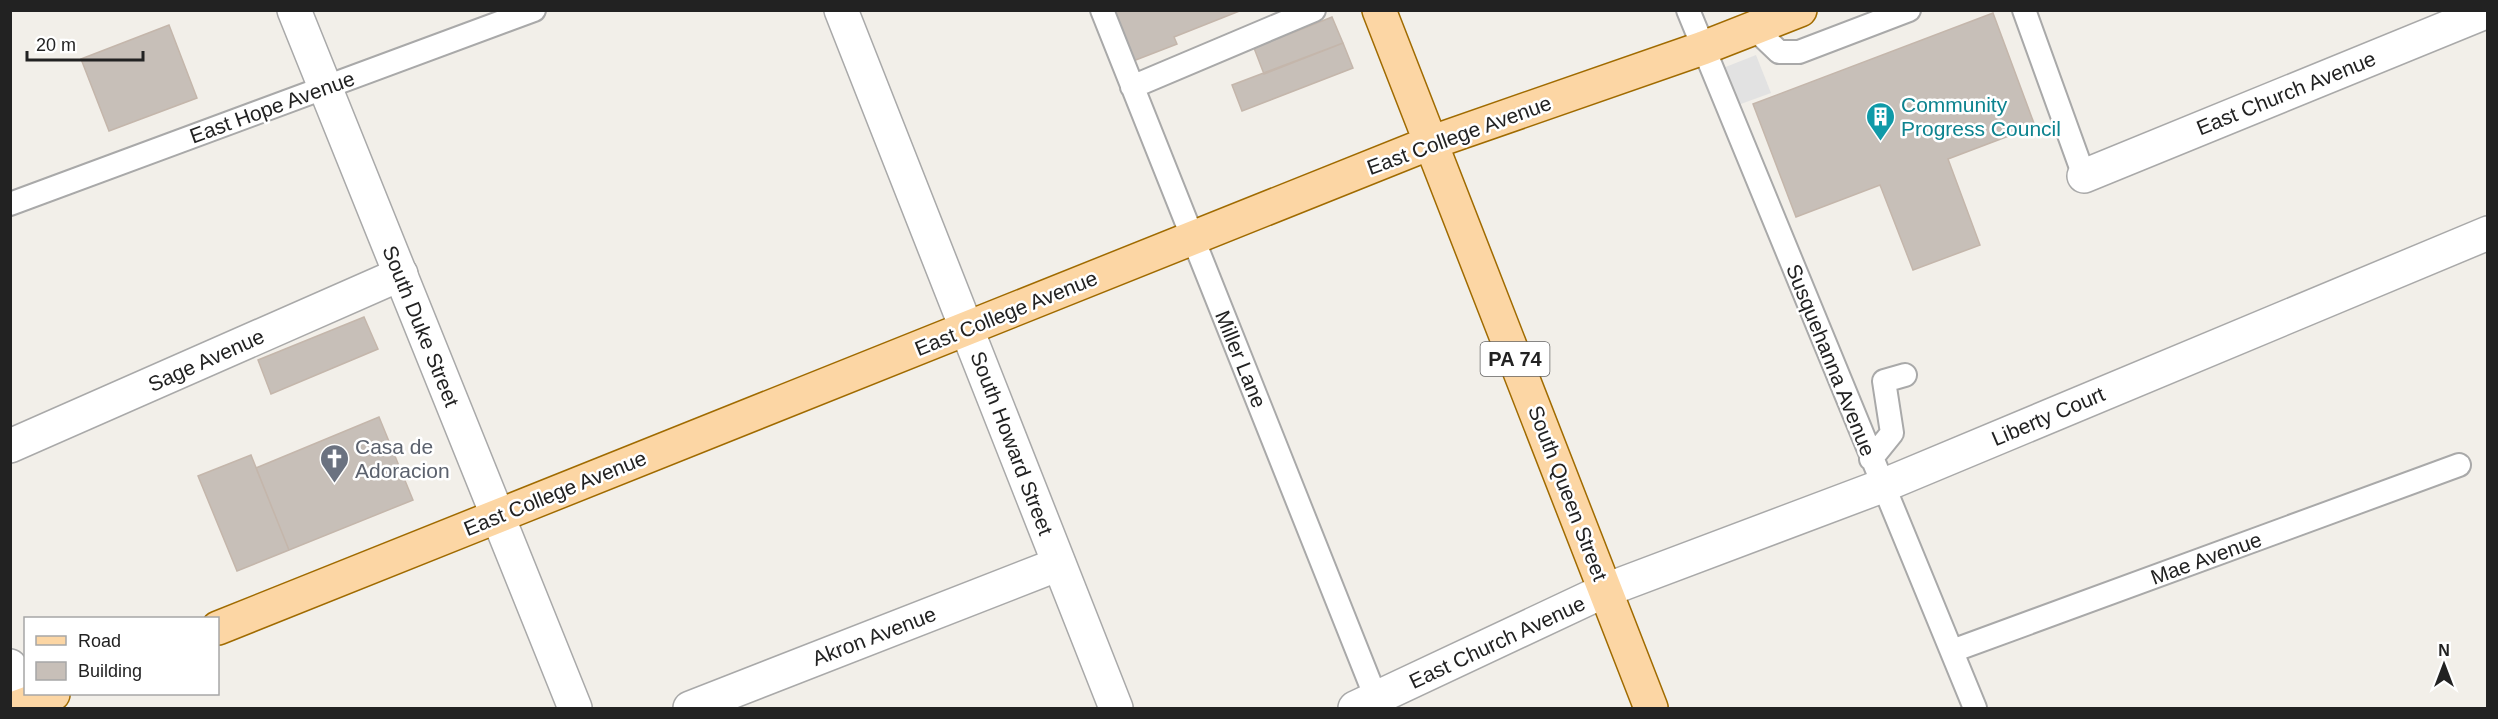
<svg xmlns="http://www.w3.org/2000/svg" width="2498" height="719" font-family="Arial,sans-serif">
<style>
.parking{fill:#e2e2e2}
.building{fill:#c7bfb8;stroke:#c4b6ab;stroke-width:1.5}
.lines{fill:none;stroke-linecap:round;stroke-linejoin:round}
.service-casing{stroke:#a9a9a9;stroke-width:26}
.minor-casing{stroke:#a9a9a9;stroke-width:36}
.tertiary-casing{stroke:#a9a9a9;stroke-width:36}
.primary-casing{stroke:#a06b00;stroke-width:36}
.service{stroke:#fff;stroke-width:22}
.minor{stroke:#fff;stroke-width:33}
.tertiary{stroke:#fff;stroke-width:33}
.primary{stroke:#fcd6a4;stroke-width:33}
.labels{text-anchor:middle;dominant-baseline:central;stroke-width:5;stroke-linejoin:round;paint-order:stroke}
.shield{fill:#fff;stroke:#646464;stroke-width:1.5}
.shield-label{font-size:20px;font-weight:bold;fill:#222}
.street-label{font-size:21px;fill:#222;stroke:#fff}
.culture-label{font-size:21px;fill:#0d838f;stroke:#fff;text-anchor:start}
.worship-label{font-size:21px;fill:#5b616d;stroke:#fff;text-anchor:start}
</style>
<rect width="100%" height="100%" fill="#f2efe9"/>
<path class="parking" d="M1756,55L1771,93L1738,105L1723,68Z"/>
<path class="building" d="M1107,10H1242L1174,37L1177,44L1128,63Z
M1993,13L2035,126L1948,159L1980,245L1913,270L1880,185L1796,217L1753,104Z
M1332,17L1343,43L1264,74L1254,48Z
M169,25L197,98L109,131L81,59Z
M1343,43L1353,68L1242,111L1232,85Z
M364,317L378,349L271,394L258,360Z
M379,417L413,500L289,550L256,468Z
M251,455L289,550L237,571L198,476Z"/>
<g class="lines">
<defs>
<path id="service" d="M1102,10L1380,708
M1688,10L1975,708
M2024,10L2084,176
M1755,29L1779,52H1799L1909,10
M1132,87L1314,10
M10,204L534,10
M1871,459L1892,433L1884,381L1905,375
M1952,651L2459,465"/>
<path id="minor" d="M841,10L1116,708
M2084,176L2488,11
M10,446L401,274
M10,666L28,708
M690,708L1059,564
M1355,708L1606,590L1882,486L2488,233"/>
<path id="tertiary" d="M294,10L575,708"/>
<path id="primary" d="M1379,10L1651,708
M218,628L1430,143L1703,48L1800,10
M15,708L53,694"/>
</defs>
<use href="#service" class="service-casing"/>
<use href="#minor" class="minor-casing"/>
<use href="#tertiary" class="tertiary-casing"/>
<use href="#primary" class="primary-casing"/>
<use href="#service" class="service"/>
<use href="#minor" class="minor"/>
<use href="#tertiary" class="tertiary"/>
<use href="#primary" class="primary"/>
</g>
<defs>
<symbol id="building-pin" viewBox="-11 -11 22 30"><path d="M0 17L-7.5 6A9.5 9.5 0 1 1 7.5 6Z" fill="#0f9aa8" stroke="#fff"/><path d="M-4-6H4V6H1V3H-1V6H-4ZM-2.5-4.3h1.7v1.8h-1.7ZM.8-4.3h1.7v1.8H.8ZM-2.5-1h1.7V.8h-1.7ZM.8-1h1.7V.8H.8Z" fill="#fff"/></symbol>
<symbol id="church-pin" viewBox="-11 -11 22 30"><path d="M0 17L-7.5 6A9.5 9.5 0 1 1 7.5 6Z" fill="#6b7280" stroke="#fff"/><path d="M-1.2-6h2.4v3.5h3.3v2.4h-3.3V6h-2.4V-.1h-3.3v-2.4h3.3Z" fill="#fff"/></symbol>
</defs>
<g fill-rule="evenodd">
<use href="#building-pin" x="1864" y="100" width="33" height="45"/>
<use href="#church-pin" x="318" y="442" width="33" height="45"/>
</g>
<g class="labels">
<rect class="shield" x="1480.5" y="342" width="69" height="34" rx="4.5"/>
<g class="shield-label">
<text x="1515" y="359">PA 74</text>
</g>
<g class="street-label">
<text transform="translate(2286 93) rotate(-22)">East Church Avenue</text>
<text transform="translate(272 107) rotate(-20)">East Hope Avenue</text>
<text transform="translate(1459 135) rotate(-20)">East College Avenue</text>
<text transform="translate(1006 313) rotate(-22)">East College Avenue</text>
<text transform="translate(421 326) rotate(68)">South Duke Street</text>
<text transform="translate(1241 359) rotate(68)">Miller Lane</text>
<text transform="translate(206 360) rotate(-24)">Sage Avenue</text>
<text transform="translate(1831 360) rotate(68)">Susquehanna Avenue</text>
<text transform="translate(2048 416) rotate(-23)">Liberty Court</text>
<text transform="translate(1012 443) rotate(69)">South Howard Street</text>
<text transform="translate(555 493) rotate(-22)">East College Avenue</text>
<text transform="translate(1568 493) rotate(69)">South Queen Street</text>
<text transform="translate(2206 558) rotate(-20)">Mae Avenue</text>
<text transform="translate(874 636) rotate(-21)">Akron Avenue</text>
<text transform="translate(1497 642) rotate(-25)">East Church Avenue</text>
</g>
<g class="culture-label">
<text x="1901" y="104">Community<tspan x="1901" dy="24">Progress Council</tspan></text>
</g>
<g class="worship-label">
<text x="355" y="446">Casa de<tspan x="355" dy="24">Adoracion</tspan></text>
</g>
</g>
<rect width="2498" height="719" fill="none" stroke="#222222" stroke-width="24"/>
<rect x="24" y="617" width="195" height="78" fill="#ffffff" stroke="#a7a7a7" stroke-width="1.5"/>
<rect x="36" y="636" width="30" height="9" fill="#fcd6a4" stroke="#a7a7a7" stroke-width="1.5"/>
<text x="78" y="647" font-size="18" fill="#222222">Road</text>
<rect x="36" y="662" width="30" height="18" fill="#c7bfb8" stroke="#a7a7a7" stroke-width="1.5"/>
<text x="78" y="677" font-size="18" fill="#222222">Building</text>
<g transform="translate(2444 665)" stroke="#ffffff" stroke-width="4.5" paint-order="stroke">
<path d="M0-4.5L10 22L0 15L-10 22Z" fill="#222222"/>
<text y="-9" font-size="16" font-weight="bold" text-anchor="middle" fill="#222222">N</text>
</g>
<path d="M27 51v9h116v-9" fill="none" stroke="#222222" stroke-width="3"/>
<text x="36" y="51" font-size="18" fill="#222222" stroke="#ffffff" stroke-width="4.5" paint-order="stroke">20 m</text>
</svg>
